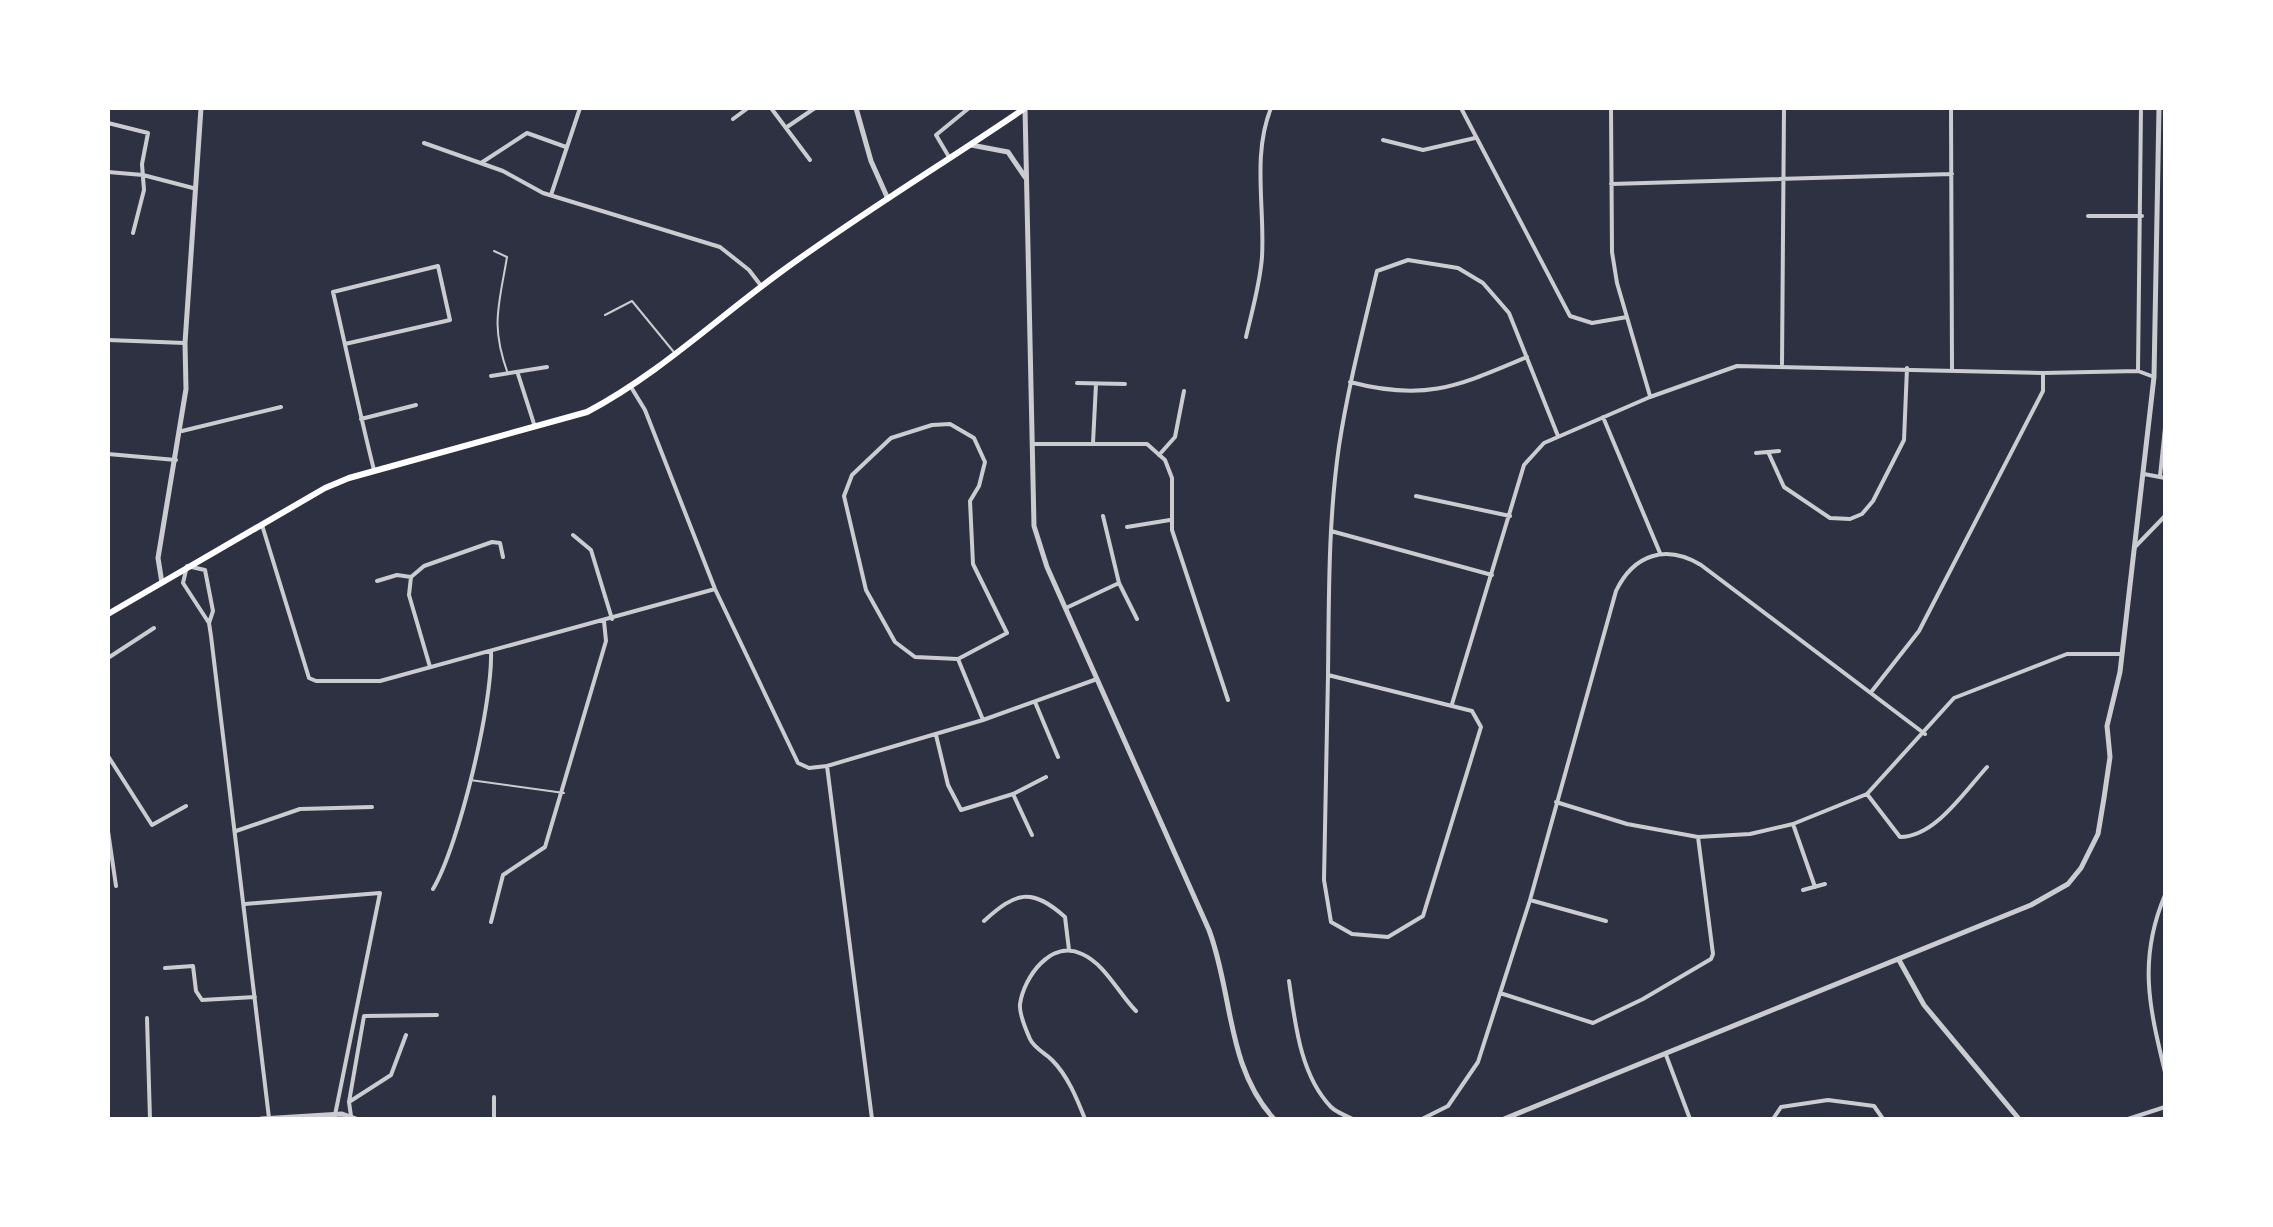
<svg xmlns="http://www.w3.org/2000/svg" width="2273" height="1227" font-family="'Sofia Sans Condensed',sans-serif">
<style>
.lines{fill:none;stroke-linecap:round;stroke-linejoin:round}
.service{stroke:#caccd0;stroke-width:2}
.minor{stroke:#caccd0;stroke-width:4}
.tertiary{stroke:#caccd0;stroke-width:5}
.secondary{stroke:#fff;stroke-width:6}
</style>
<rect width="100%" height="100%" fill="#2d3142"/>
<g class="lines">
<path class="service" d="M494,251L507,257C499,306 490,325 508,374
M605,315L632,301L673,351
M470,780L564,793"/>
<path class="minor" d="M771,108L810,160
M1461,108L1570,316L1592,323L1627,317
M1611,108L1612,252L1617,283L1650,396
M1951,108L1952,369
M733,119L748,108
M108,123L148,133L142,164L144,190L133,233
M787,127L815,108
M1383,140L1423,150L1475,138
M424,143L503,171L543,193L720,247L749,270L762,287
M949,157L936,135L969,108
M481,163L527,133L566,147
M108,172L143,175L193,188
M1611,184L1952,174
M551,195L580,108
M2088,216H2142
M1246,337C1252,311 1260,284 1262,257C1265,208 1252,155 1271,108
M108,340L185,343
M345,344L450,320L438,266L333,292C347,352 359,411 374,470
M1782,364L1784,108
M2138,371L2141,108
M518,374L535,427
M491,376L547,367
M1350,382C1426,402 1458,386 1527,357
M1077,383L1125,384
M631,387L645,410L715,589L798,763L809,768L827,766L983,720L1097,679
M1603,417L1660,553
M361,419L416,405
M182,431L281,407
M1093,443L1096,384
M1033,444H1147L1165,460L1172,478V530L1228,700
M1756,453L1779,451
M108,454L176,460
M1769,454L1784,487L1830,518L1850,519L1862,514L1873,501L1904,440L1907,368
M1159,455L1175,437L1184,391
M2144,474L2165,478
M2160,476L2165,428
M1416,496L1510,516
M1103,516L1119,583L1137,619
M262,525L309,678L316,681H380L715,589
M1127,527L1170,520
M1331,531L1492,575
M573,535L591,550L612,619
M2134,548L2165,516
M377,581L397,575L411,577
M1066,608L1119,583
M209,623L213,611L205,570L187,566L183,583L209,623L211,636L269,1118
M108,658L154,628
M958,659L1007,633L973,564L970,501L979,486L985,462L974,438L950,424L932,425L891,438L852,475L844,496L866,590L895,642L915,657L958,659L983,720
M430,667L409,595L411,577L424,566L492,542L500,543L503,557
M1328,675L1472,711L1481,727L1423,916L1388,937L1352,934L1331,922L1324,880Z
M1328,675C1329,599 1328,522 1339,446C1348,387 1363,330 1377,271L1408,260L1458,268L1483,283L1509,313L1558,436
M1872,691L1919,631L2043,391V373
M1035,702L1058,757
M1452,704L1524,465L1544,443L1650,397L1737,366L2043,373L2138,371L2154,377
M936,735L948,785L961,810L1013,794L1046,777
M108,756L152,825L186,806
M827,766L872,1119
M1013,794L1032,835
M1867,794L1900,837C1935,837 1965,791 1987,767
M1556,802L1627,824L1698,837L1750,834L1793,824L1867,794L1954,698L2067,654H2122
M1793,824L1815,887
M108,831L116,886
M236,831L300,809L372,807
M433,889C459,845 493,703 491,651
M1803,890L1825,884
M2165,895C2138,959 2149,1006 2165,1072
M1530,900L1606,921
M245,904L380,893L335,1115
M984,921C1016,892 1031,887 1065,917L1069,950
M491,922L503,875L545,847L606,641L604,621
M165,968L193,966L196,991L202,1000L255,997
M1289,981C1295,1022 1300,1075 1331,1107C1336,1112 1346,1116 1353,1119
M1500,993L1593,1023L1643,999L1711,959L1713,954L1698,837
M147,1018L150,1119
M1666,1055L1690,1119
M349,1102L391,1075L406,1035
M351,1116L349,1102L364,1016L437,1015
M494,1119V1097
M1085,1119C1077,1099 1068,1076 1052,1060C1045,1053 1034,1048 1030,1039C1026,1030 1019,1014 1020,1004C1024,977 1051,939 1082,954C1105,964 1119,994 1136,1011
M1422,1119L1448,1106L1478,1062L1530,900L1616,591C1634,554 1666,544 1701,565L1925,734
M1773,1119L1781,1107L1828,1100L1874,1106L1883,1119
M2128,1119L2165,1107"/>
<path class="tertiary" d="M856,108L871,161L888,199
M1025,108L1034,526L1047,567L1209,930C1233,994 1226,1066 1274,1119
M971,145L1008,152L1025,177
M162,583L158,558L186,389L185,343L201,108
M1899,960L1924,1005L2019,1119
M261,1119L342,1114L356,1119
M1504,1119L2031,905L2068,884L2081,868L2098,834L2104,798L2110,757L2107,726L2120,672L2154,377L2159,108"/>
<path class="secondary" d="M108,614L325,488L349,478L587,412C657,375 714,321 778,274C858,215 943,164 1025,108"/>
</g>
<rect width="2273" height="1227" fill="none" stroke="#ffffff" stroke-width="220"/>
</svg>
